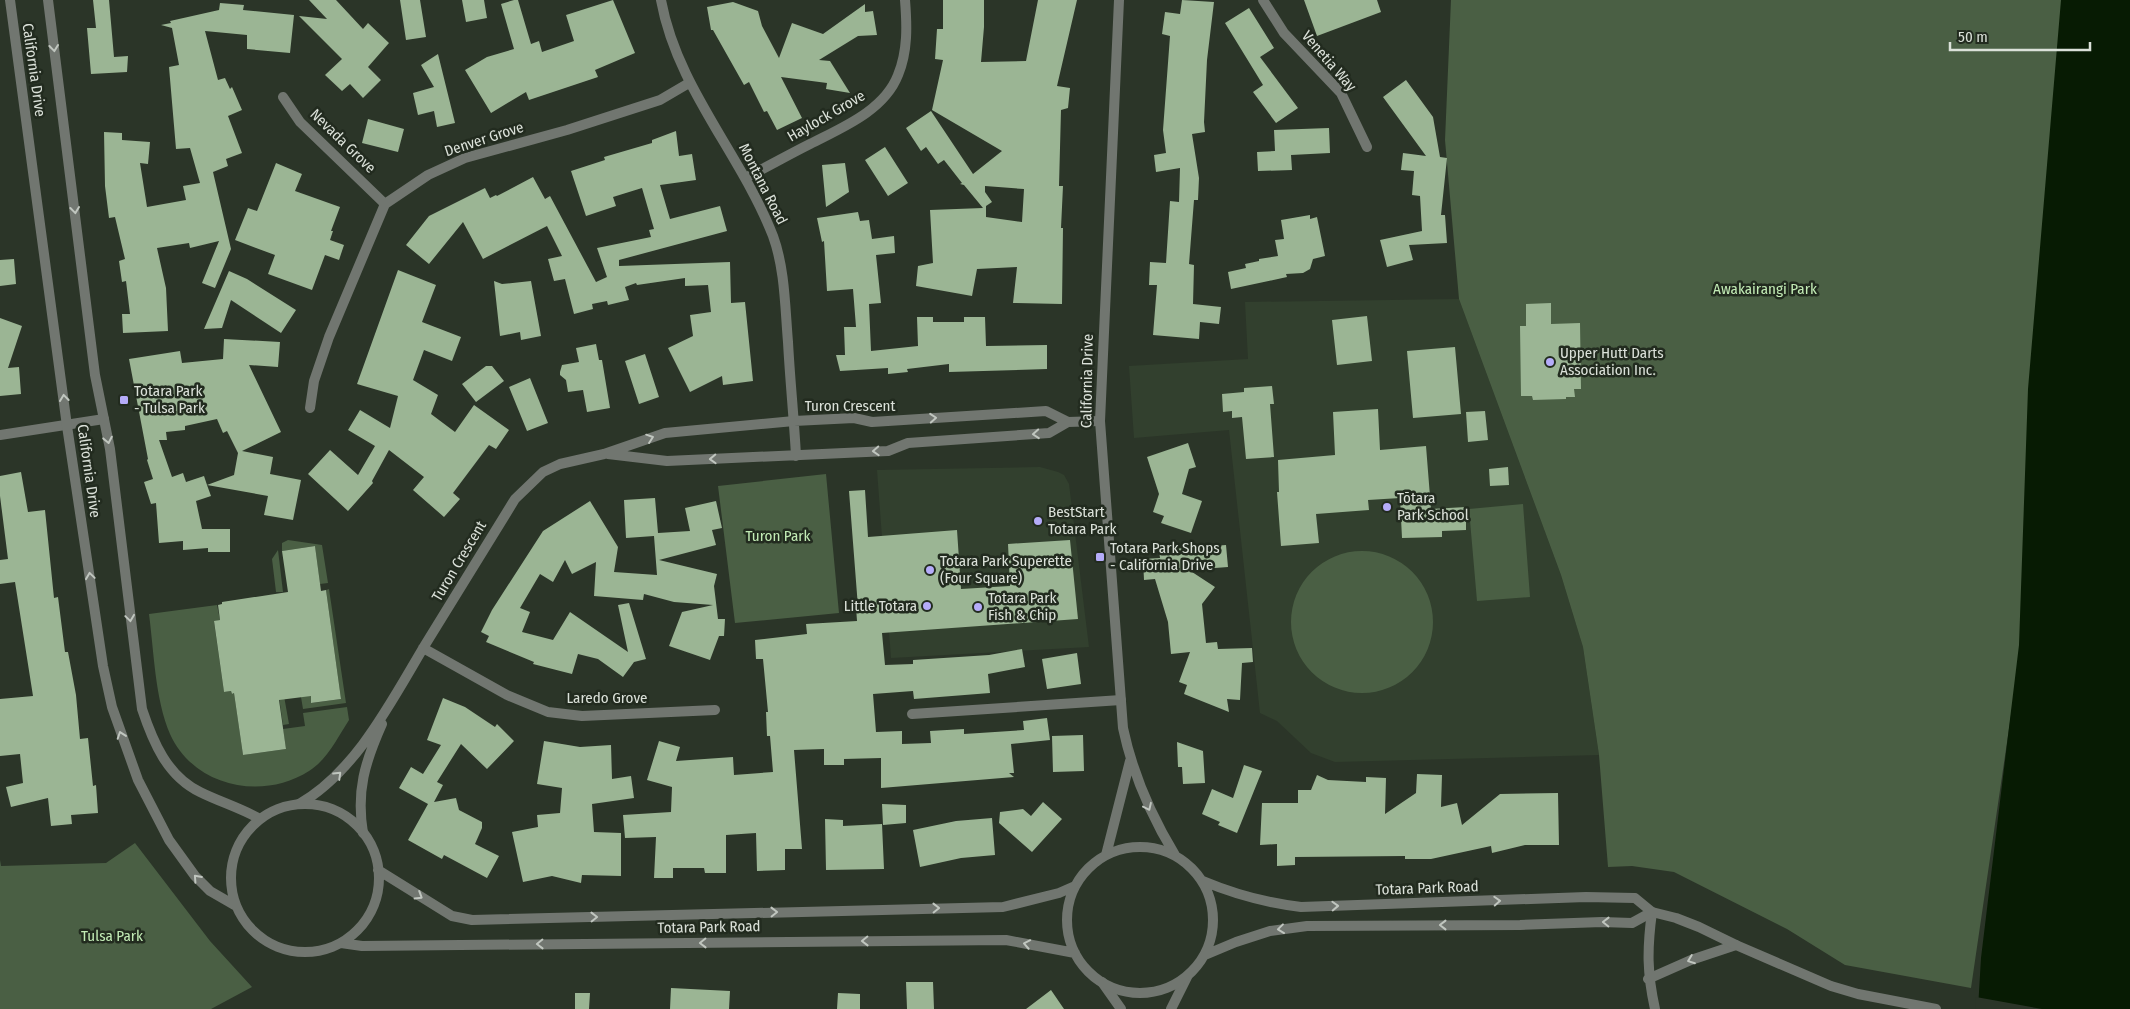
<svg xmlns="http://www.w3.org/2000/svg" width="2130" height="1009" font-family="'Fira Sans Condensed',sans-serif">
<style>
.built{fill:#32402e}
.green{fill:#4a5f44}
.water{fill:#071b03}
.pier{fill:#2b3528}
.building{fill:#9bb594;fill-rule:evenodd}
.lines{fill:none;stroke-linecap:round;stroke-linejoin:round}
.minor{stroke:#717670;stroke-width:10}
.tertiary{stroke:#717670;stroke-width:10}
.oneway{stroke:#c0c6bf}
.poi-dot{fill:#b5acf9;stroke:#222b1f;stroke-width:2}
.labels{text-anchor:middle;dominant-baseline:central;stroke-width:5;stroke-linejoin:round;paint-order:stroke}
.street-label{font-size:15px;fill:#dbe1d9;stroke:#222b1f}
.park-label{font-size:15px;fill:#c2ebb5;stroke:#222b1f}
.poi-label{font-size:15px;fill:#dbe1d9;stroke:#222b1f;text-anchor:start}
</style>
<rect width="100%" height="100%" fill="#2b3528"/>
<path class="built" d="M1459,299L1561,575L1583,647L1599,755L1335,762L1311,753L1277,721L1260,713L1229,430L1134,438L1129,366L1248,359L1245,302Z
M1040,467L1058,472L1064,475L1069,484L1089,647L891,658L877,470Z"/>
<path class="green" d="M1451,0H2062L2028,599L1971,988L1845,965L1787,929L1674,872L1632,866L1608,867L1599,755L1583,647L1561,575L1459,299L1445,140Z
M826,474L839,613L735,623L718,486Z
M1523,504L1530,597L1477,601L1469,509Z
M288,540L322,545L328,583L320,584L315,546L282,551V543Z
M278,550L283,592H276L272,559Z
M1291 622a71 71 0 1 1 142 0a71 71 0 1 1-142 0Z
M329,589L346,703L303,709L301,697L310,689L312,703L341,699L326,590Z
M217,605L220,620L214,622L224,692L231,691L232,694L234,693L243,755L286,749L283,729L305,726L303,713L347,707L349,720C338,737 327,760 309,771C262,801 194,787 170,734C155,699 154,652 149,614Z
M284,696L289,724L283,725L279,697Z
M135,843L210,941L252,987L211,1009H0V860L1,866L106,863Z"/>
<path class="water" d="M2061,0H2130V1009H1978L1981,958L2019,645L2028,389Z"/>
<path class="pier" d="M1976,997L2042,1009H1975Z"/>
<path class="building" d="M93,0H109L114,57L128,56L127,72L91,74L87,28H96Z
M309,0H336L363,29L368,23L389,43L368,67L381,80L363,98L350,84L342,91L325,75L342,59L299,16L327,19Z
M400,0H420L426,37L406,40Z
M462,0H484L487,18L466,22Z
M514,0H518L531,44L539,41L542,52L574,41L566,15L613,0L635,53L595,70L598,77L529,100L526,92L491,113L465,70L487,57L514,49L501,4Z
M943,0H984V27L981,62L1026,61L1038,0H1077L1057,86L1070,88L1068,108L1061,110L1059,186H1063L1061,228H1063L1062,304L1013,303L1017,267L977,269L972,296L916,286L918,266L933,263L930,210L983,208L964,185L960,184L962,183L944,160L938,164L926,147L921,151L906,128L931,111L973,174L1002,151L932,110L943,60L935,59L937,29H943ZM985,186L1024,189L1022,222L986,217V206L992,202L985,192Z
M1182,0L1214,2L1207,60L1204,122L1205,132L1192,134L1199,178L1198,200H1194L1189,264L1194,265L1193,304L1221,307L1219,324L1200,322L1199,339L1153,335L1157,285H1149L1150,262L1166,263L1170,201L1179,202L1180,168L1156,172L1154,155L1166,153L1163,130L1170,36L1162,34L1165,12L1180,14Z
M1304,0H1377L1381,12L1317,36Z
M733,2L758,11L762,26L779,58L792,23L823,34L865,4V12L873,11L877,35L858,36L819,60L830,61L850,93L826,89L827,83L781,77L802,118L777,130L767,111L764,112L749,82L744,85L713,30H711L707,7Z
M220,3L244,5L243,10L294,15L290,53L247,49V35L205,31L218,80L225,78L230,89L232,87L242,110L228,116L242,153L226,159L228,166L213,172L231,249L215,288L202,283L219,241L190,248L189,243L157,248L166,288L168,331L123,333L122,314H130L126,281L122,282L119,261L125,259L115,217L109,218L105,186L104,132L122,133V140L150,142L148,164L140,163L147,207L186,200L183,186L200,183L190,148L176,149L169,67L179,65L172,28L161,25L171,23L170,21L219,10Z
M1249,8L1274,48L1260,57L1298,108L1276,123L1253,92L1263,85L1225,23Z
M438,54L455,123L437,127L434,111L418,115L413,93L434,87L421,65Z
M1406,80L1433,117L1440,157L1447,158L1441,215H1445L1447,243L1409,245L1413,260L1387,267L1380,240L1422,231L1420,196L1412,195L1414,171L1401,170L1403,153L1426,156L1383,97Z
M368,119L404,129L398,152L362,143Z
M1329,128L1330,153L1291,155L1292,170L1258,171L1257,152L1275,151L1274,130Z
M676,131L679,156L692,154L696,180L660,185L670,219L720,206L727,231L619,260V266L730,262L731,303L745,302L753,381L723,385L722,376L690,392L668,348L693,336L690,315L711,312L708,285L685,286V278L637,285L636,283L625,287L629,300L608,305L607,301L592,304L593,309L574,314L565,279L554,281L548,259L562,256L547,226L483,259L463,222L429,264L406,245L429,216L485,188L490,198L496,195L497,196L533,177L545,199L550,196L596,282L607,277L597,248L651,237L649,230L654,229L642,188L613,197L616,206L586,216L571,171L605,160L604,157L652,143V140Z
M885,147L908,183L888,196L865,160Z
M276,163L302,174L295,191L340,207L331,231H333L330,240L344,245L339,260L325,255L312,290L268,274L275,255L235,240L248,208L257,211Z
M845,163L849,192L826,207L822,165Z
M858,212L860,221L869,220L872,239L894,236L895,253L876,255L881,303L869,304L871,351L918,346L917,317H933V322H964V317H985L986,346L1047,345V369L949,372V364L907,369L908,372L888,374V368L840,371L836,355H845L844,327H856L853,289L827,291L824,241L822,242L817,218Z
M1310,215V219L1317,217L1325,256L1313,259L1310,269L1303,273L1286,274L1287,277L1231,289L1228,272L1246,268L1245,264L1259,261V259L1278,256L1275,240L1284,239L1281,220Z
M14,259L16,284L0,286V260Z
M398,270L436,285L422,322L461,337L452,361L424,350L413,380L438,395L431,414L455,432L474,405L509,430L496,449L489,445L453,493L460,499L444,517L413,490L424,477L389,450L372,481L373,483L348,511L308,474L330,450L358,475L375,446L348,430L360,410L390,428L398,396L357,384Z
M229,271L247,279L296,310L281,333L231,300L222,328L204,329Z
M494,281L502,284L531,281L541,336L521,340L520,332L500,336Z
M1551,303V324L1580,323L1581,389H1574L1575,397H1566V399L1533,400L1532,396H1521L1520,326H1526V304Z
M1367,316L1372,361L1337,365L1332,320Z
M0,318L22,326L8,368L19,367L21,394L0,396Z
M224,339L280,342L278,367L249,365L281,432L242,451L273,457L270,474L301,480L293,520L264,515L268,496L207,485L211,496L196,501L202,529H230V552H208V548L183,550V541L159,543L156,503L151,504L144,482L153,479L147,460L148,459L129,359L180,351L182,363L223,359ZM217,419L223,433L227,431L238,453L234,475L207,485L204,476L186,482L183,473L172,477L159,440H167L166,432L185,430V426Z
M596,344L599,360H602L610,408L587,412L583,390L568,392L566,380L560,375V372L562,365L579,362L576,348Z
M1455,347L1461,414L1413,418L1407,351Z
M645,354L659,397L639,404L625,361Z
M486,366H492L504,381L476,402L462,384Z
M530,378L548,423L527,431L509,387Z
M1272,386L1274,404H1270L1274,457L1246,459L1242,417L1232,418V411L1223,412L1222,394L1244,392V388Z
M1378,409L1380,450L1426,446L1431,509L1466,507V530L1442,531V537L1402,538L1400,498L1368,500L1369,510L1316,514L1319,543L1281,546L1277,492H1279L1278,460L1335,455L1333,412Z
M1485,411L1488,440L1468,442L1466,412Z
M1188,443L1196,467L1189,469L1182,494L1202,501L1191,533L1161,523L1164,516L1153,512L1159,494L1147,457Z
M1508,467L1509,485L1490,486L1489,469Z
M21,472L28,512L45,510L54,598L58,597L65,652H68L76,695L80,739L88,738L93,786L96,785L98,813L71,815L72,824L51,826L48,798L11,807L6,787L23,783L20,754L0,756V699L33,696L15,582L0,584V560L8,559L0,496V476Z
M865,490L868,537L957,530L961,589L1010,586L1008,544L1070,540L1078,619L882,633L885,665L913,664V660L989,655L1022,649L1025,667L988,674L990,693L914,699L913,691L873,694L876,732L902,731V744L931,743L930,731L964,729V734L1024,730L1023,721L1047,718L1050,740L1011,744L1014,773H1009L1014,777L881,788V758L844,759V765H824V749L794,750L802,849H785V870L757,871L756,833L726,835V873H705L704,868H673V878H654L656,837L625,838L623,815L671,812L672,787L647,780L659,741L680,747L676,761L733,757L734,775L773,772L770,736H767L766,712H768L763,659H756L755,640L807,634L806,624L857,621L856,607H858L849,491Z
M655,498L658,533L690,531L685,508L716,501L722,528L712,530L716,545L659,560L717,574L714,586L718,619H725L724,636H719L710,660L669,646L682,612L713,605L674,602L644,594L643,600L594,596L596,562L572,574L565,560L553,582L540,574L520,608L530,612L522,632L553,640L570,612L628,652L618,605L629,603L646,659L634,662L623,677L598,659L578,654L572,674L533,664L534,662L486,642L489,636L481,632L492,610L543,531L590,501L618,547L614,572L657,575L654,536L626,538L624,500Z
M1226,545L1228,567L1189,570L1215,587L1202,604L1206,643L1217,642L1218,649L1252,648L1253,662L1242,663L1240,700L1227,699L1229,712L1184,694L1187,685L1179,682L1190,652L1171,654L1168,622L1155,579L1144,580L1143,559L1160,558L1159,550Z
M315,546L321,591L326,590L341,699L311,703V696L279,700L286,749L243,755L234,693L232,694L231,691L224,692L214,621L220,620L218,605L222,604V602L288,592L282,551Z
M1077,653L1081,684L1047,689L1042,659Z
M443,698L465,707L495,727L497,724L514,741L487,769L461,744L437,782L443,785L434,802L456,798L459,810L482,822V828L475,844L499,856L487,878L444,855L442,859L408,840L428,804L399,788L411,767L423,774L441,745L427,740Z
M1083,735L1084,771L1053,772L1052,736Z
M544,741L580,747L611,745L612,779L631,776L634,798L592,804L594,832L621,833V876L582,875L581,883L552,876L523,882L512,832L538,827L537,815L560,813L562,788L537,784Z
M1177,742L1203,751L1205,783L1183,784L1182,767H1178Z
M1244,765L1262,771L1237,833L1218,825L1220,822L1202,814L1212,789L1233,798Z
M1417,774L1442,775L1441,807L1457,803L1462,825L1500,794L1558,793L1559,845H1525L1492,853L1491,846L1431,859H1405V856L1295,857V865L1277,866V844L1260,845L1262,803H1298V790H1311L1317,775L1328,780L1366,782V777L1386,778L1385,814L1416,793Z
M1043,802L1062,819L1032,852L999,823L1000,812L1023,809L1031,816Z
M882,804L906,805V823L883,825Z
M992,818L995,855L961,858L920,867L913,830L956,821Z
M825,819L843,820V826L882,824L884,869L826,870Z
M906,982H933L934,1009H907Z
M671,988L730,991L729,1009H670Z
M1051,990L1064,1009H1026Z
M575,993H590L589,1009H575Z
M838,993L860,994V1009H837Z"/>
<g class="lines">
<path class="minor" d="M661,0C677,88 741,154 773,236C785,269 785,307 788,342C790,380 794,418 796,456
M1263,0L1284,33L1341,93L1367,147
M283,97L300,122L385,204
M745,178C767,167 788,155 810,144C841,128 884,111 898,75C908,51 907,25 905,0
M310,408L314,381L329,337L385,204L428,175L465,158L567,130L660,100L689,83
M0,435L104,419
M608,454L667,461L888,451L908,443L1049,433L1068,422L1100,421
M423,648L507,695L548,712L582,716L715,710
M912,714L1121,700
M299,804C356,772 392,700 425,645C455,597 485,548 515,499L543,472L560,464L604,454L665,433L794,421L854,418L872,422L1046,411L1068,422
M363,833C356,791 365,762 382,724
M1652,912C1647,949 1647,973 1655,1009
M1648,979L1691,960L1736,945
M1102,982L1121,1009
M1171,1009L1187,977"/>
<path class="tertiary" d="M10,0L67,426L103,666L112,707L138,780L169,840L195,876L210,891L236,906
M48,0L95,375L110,449L142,709C153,742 167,776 200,792C220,802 241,808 260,819
M1119,0L1100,421L1123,728C1133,775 1150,814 1175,855
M231 878a74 74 0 1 1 148 0a74 74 0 1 1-148 0Z
M1067 920a73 73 0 1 1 146 0a73 73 0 1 1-146 0Z
M1106,855L1130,761
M378,870L452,916L472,920L1003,907L1059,893L1075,886
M1203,881C1234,894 1267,903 1301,907L1586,897L1635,898L1652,912L1676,918L1699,927L1736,945L1831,986L1858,994L1936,1009
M341,943L362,946L1006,940L1075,953
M1205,955L1236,942L1270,931L1307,926L1520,925L1602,922L1632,923L1652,912"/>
</g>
<defs><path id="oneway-chevron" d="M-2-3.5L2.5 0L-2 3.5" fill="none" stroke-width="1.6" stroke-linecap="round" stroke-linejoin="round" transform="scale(1.25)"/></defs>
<g class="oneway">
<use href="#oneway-chevron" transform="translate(54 48) rotate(83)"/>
<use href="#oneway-chevron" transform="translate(75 210) rotate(83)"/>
<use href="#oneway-chevron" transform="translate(64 398) rotate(-97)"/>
<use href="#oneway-chevron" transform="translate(933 418) rotate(-4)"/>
<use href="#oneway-chevron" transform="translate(1036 434) rotate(176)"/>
<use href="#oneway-chevron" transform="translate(650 438) rotate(-19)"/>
<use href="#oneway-chevron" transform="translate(108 440) rotate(79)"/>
<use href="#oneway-chevron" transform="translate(876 451) rotate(177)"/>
<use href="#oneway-chevron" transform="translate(713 459) rotate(178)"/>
<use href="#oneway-chevron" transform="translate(90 576) rotate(-98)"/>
<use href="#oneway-chevron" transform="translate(130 618) rotate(82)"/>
<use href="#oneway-chevron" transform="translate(121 735) rotate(-109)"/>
<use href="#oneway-chevron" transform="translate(338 775) rotate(-44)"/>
<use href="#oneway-chevron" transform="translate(1148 807) rotate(65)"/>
<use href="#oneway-chevron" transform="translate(197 878) rotate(-132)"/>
<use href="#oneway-chevron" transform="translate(419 896) rotate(32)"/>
<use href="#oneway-chevron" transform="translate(1497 901) rotate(-3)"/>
<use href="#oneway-chevron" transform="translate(1335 906) rotate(-2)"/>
<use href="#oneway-chevron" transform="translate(936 908) rotate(-1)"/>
<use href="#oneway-chevron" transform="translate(774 912) rotate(-1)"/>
<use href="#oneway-chevron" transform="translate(594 917) rotate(-1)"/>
<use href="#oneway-chevron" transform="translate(1606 922) rotate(-179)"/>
<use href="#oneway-chevron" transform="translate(1443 925) rotate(-180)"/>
<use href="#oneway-chevron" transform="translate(1281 929) rotate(173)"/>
<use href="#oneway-chevron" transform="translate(865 941) rotate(179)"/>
<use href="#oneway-chevron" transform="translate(703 943) rotate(179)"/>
<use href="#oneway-chevron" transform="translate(540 944) rotate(179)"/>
<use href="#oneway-chevron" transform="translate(1027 944) rotate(-169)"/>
<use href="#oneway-chevron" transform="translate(1691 960) rotate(159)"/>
</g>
<g class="poi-dot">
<circle cx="1550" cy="362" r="5"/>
<rect x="119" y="395" width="10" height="10" rx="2.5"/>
<circle cx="1387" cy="507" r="5"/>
<circle cx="1038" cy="521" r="5"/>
<rect x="1095" y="552" width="10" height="10" rx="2.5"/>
<circle cx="930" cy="570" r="5"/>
<circle cx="927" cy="606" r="5"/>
<circle cx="978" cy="607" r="5"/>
</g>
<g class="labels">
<g class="street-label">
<text transform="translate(1329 61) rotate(49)">Venetia Way</text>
<text transform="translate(34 70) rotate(82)">California Drive</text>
<text transform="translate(826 116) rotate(-30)">Haylock Grove</text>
<text transform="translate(484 139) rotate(-18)">Denver Grove</text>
<text transform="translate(343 141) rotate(44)">Nevada Grove</text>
<text transform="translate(763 184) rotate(63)">Montana Road</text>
<text transform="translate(1087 381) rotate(-89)">California Drive</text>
<text x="850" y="406">Turon Crescent</text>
<text transform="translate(89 471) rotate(82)">California Drive</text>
<text transform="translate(459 561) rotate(-59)">Turon Crescent</text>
<text x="607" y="698">Laredo Grove</text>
<text transform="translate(1427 888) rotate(-2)">Totara Park Road</text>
<text transform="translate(709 927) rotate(-1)">Totara Park Road</text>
</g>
<g class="park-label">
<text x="1765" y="289">Awakairangi Park</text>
<text x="778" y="536">Turon Park</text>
<text x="112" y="936">Tulsa Park</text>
</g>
<g class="poi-label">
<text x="1560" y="353">Upper Hutt Darts<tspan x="1560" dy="17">Association Inc.</tspan></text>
<text x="134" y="391">Totara Park<tspan x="134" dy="17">- Tulsa Park</tspan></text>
<text x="1397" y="498">Tōtara<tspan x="1397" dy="17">Park School</tspan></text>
<text x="1048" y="512">BestStart<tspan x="1048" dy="17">Totara Park</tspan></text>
<text x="1110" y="548">Totara Park Shops<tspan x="1110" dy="17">- California Drive</tspan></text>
<text x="940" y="561">Totara Park Superette<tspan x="940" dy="17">(Four Square)</tspan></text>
<text x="988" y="598">Totara Park<tspan x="988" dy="17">Fish &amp; Chip</tspan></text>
<text x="917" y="606" text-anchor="end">Little Totara</text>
</g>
</g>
<path d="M1950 42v8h140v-8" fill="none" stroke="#dbe1d9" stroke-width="2.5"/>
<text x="1958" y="42" font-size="15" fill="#dbe1d9" stroke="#222b1f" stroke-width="4" paint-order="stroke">50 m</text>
</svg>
